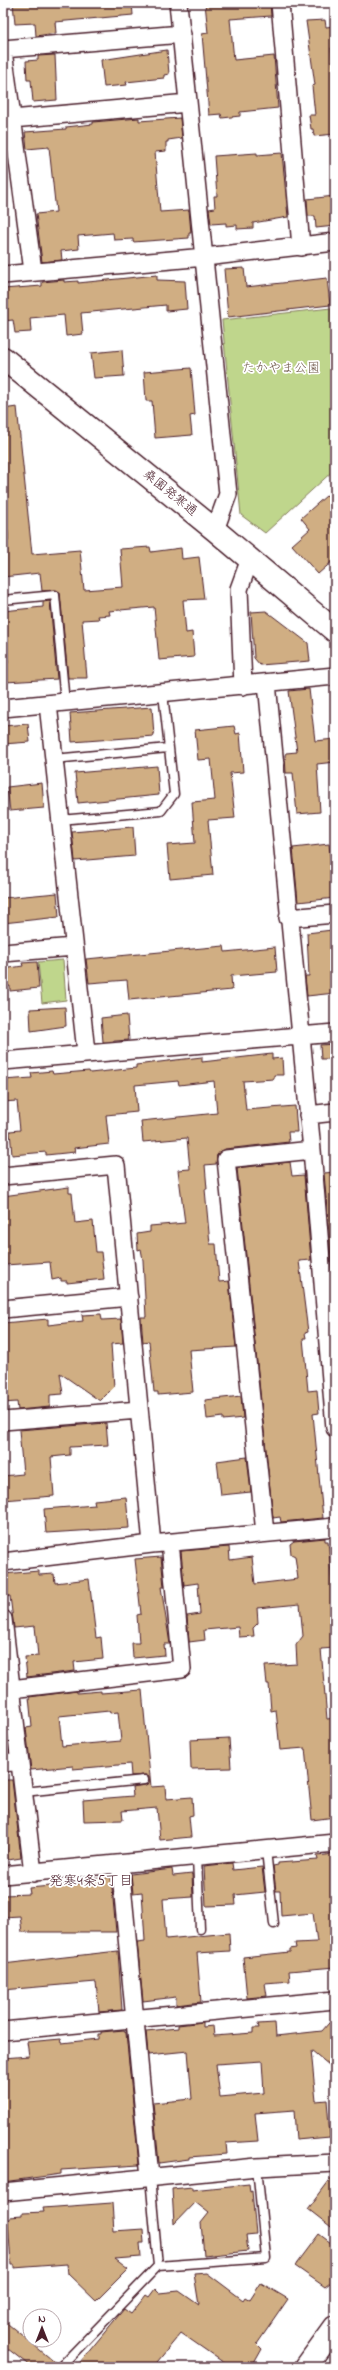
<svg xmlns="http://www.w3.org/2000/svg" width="338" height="2370" font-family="'Indie Flower','Klee One',sans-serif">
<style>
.green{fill:#bfd68c;stroke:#847a5c}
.building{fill:#d0ae83;stroke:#4a1f2b;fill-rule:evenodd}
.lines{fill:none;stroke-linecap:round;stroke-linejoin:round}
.lane-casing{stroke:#4a1f2b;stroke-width:11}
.street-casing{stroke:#4a1f2b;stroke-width:20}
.secondary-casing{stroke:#4a1f2b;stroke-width:25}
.lane{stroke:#fff;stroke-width:8}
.street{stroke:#fff;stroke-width:17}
.secondary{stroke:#fff;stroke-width:22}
.labels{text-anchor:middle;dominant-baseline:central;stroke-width:3.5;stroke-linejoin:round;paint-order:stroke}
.park-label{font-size:13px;fill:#6d5648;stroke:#fff}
.street-label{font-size:13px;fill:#4a1f2b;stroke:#fff}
.neighbourhood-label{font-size:14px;fill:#4a1f2b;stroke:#fff}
</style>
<rect width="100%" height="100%" fill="#fff"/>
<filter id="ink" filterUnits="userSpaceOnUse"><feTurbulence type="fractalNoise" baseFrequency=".025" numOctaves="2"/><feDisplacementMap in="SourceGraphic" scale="8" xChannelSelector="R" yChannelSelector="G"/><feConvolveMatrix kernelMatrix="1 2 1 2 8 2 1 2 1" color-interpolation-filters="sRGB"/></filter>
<g filter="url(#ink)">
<path class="green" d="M331,308L335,355V469L265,533L241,515L222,320Z
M63,960L66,1000L42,1003L38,962Z"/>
<path class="building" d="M13,3H132L133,15L55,22L56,33L36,36L35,23L15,24Z
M205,3H270L271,16L230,19L234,60L274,56L278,108L240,112V116L222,118L221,114L209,115L202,34L208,33Z
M325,20L326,27L335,26V48H331L335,82V134L314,136L313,129H311L309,115H315L312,86L315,85L306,21Z
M167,50L169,74L164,75V78L126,82L127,85L104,87L101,60Z
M55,55L57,100L33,102L31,80H27L26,61L38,60V56Z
M139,118V121L180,118L182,138L168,140V142H166V151L155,152L160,212L189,210L191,233H189V238L133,242V239L114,240L113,233L78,236L79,249L61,251L62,260L42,262L36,214L56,212L49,147L27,149L25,132L66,129V127L93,124V122Z
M257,153V155L282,153L288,217L253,223V228L237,229V225L226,226V223L211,224L209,209L215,208L214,196H217L214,156Z
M335,196V226L316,228L315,216H308L307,199Z
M244,268L246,287L327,278L330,305L228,317L224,269Z
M157,275V280L185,281L187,309L166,311V305L81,313L83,334L66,336L64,315L30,318L31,332L15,333L13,320L3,321V289L42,286V282L64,280V282L78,281V283Z
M122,350L124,376L94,378L91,353Z
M191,368L195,415L190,416L192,435L155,438L152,401H146L144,372Z
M17,407L32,554L80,550L84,590L123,587L120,549L150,547L151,552L181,548L182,559L199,557L204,599L183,600L186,633L192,632L194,657L159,660L154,607L109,611L110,615L98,616L99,619L82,620L87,678H68L60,592L55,590L42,591L40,573L3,577V556L6,555L5,540H8V535L5,497H3V409Z
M335,488V559L318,574L292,545L310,529L301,518Z
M50,601L57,679L5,682L3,663H8L3,611L43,607V602Z
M266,611L308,643L310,661L260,665L254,658L251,612Z
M309,689L315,741L335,739V762L317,764L320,812L297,814L293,773H286L285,755L286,753L297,752L289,691Z
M152,707L154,736L72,742L70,713Z
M28,724L30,742L3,744V726Z
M234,726L236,734L240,733L243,772L230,773L235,818L208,820L213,875L170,879L167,845L195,843L192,802L215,800L211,759L198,760L195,730Z
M157,766L159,795L78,803L75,773Z
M42,783L44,808L10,811L7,787Z
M133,827L135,856L75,861L72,832Z
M329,844L335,898L298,902L293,848Z
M57,893L59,917L3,923V898Z
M332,930L335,993L307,996L305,976H309L307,933Z
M224,946L225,952L275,947L277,972L231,976L232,990L129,1000L127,980L89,983L86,959Z
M37,962L39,988L10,991V986L3,987V969L23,966L22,963Z
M65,1007L66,1026L31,1031L30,1009Z
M127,1015L129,1040L103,1042L101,1018Z
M335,1044V1059H321L320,1045Z
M272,1054V1059L282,1058L283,1075H274V1079L243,1081L246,1110L295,1106L297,1132H288L289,1142L225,1149L217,1155L216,1164L205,1165L207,1189H205L210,1244H216L219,1282L229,1281L236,1347L189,1350L193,1392L158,1395V1392H154L149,1341L143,1342L141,1317H146L143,1260L141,1249L138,1250L137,1234L150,1232V1226L185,1223L178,1170L190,1169L187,1138L143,1142L141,1121L217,1113L214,1081L179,1085L178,1081L135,1085L137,1112L106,1115L109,1144L74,1148L75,1152L46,1155V1152L12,1155L10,1131L20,1130L17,1101L3,1102V1080L32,1078L31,1073L52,1071L53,1074L89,1071L90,1073L136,1068V1065L176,1060L202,1057V1062Z
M290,1162L292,1176L304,1175L311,1260L299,1261L308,1332L305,1333L306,1338H303L308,1391L317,1390L319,1413L313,1414L323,1518L281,1522L280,1517L273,1518L237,1168Z
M335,1172V1257L331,1258L324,1173Z
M69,1187V1193H72L75,1223L93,1221L96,1252H101L104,1279L67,1283V1281H61V1278L52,1280L50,1262L5,1265L3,1196Z
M101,1314L102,1320L121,1319L123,1343L111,1344L114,1387L100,1401L60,1373L63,1394L50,1395V1407L18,1410L17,1402L3,1403V1323L48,1319V1325L83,1321L82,1315Z
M241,1396L243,1418L223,1420V1417L207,1419L205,1400Z
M106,1423L108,1445L70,1447V1455L51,1457L54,1496L3,1500V1476L23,1474L19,1430Z
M247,1457L251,1492L221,1495L217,1461Z
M126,1497L129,1528L46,1533L44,1509L95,1505L94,1500Z
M325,1538V1541H328L335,1618V1648L321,1649L327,1719L335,1718V1817L312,1820L305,1748L280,1750L276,1710L271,1711L269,1684H267L265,1666L297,1664L296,1645L303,1636L300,1604L257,1608L258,1623L253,1628L254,1636L239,1637L238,1627L204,1630L205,1640L189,1642L187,1616L200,1614L198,1583L184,1585L181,1551L229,1547L230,1560L252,1557L255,1584L298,1579L295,1556L291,1554L290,1544L294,1541Z
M161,1557L164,1587H161L170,1644H164L165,1655L133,1658L132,1643H139L137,1615L141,1614L135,1559Z
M39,1571V1575L54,1574L55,1583L89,1579L96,1638L101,1637L103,1659L74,1662L75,1671L27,1677L25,1657L38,1656L35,1626L14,1628L10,1596L4,1597L3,1574Z
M142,1690L151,1787L165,1786L166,1799L192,1797L193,1815L189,1816L191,1837L160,1840L157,1808L122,1811L123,1820L84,1821L83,1800L133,1796L132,1787L145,1785L149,1783V1777L146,1775L131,1776L130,1764L73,1769V1766L31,1770L26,1728L32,1727L29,1697L77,1691V1693L101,1691V1693ZM109,1711L110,1713L118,1712L121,1741L62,1746L59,1716Z
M6,1729L9,1752L3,1753V1730Z
M229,1738L231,1768L191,1769L190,1740Z
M3,1780H12L21,1858L8,1860L6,1844H3Z
M335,1854V1967L289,1971L290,1981L265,1983L267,1996L247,1998L243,1957L290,1952V1949L296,1948L295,1943L317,1942L313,1913L281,1916L280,1891H276L273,1866L278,1865V1863L318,1860L317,1856Z
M232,1863L233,1870L262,1867L265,1892L235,1895L236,1905L206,1906L204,1866Z
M172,1869L173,1876L192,1874L193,1897L163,1899L166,1939L229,1933L230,1951L197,1953L201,2002L176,2005V1997L143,2001L137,1942L145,1941L142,1892L133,1893L131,1874Z
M111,1877L116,1932H22L20,1916L3,1917V1895L30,1894L29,1888L83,1883L82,1880Z
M118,1951L122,2010L99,2012L96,1982L3,1990V1964Z
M335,2016V2070L311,2050L316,2101L327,2100L330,2137L296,2140L294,2110L255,2113L258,2141L226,2143L227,2154L189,2157V2159L159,2163L153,2103L192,2099L188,2051L148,2055L146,2031L178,2028V2025L203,2022V2027L213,2026L214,2036L253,2033V2028H259L258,2024L275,2023L276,2036L322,2031ZM262,2061L264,2093L220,2097L216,2064Z
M124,2030L126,2033L139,2165L61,2170V2174L3,2182V2058L29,2056L27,2042L61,2039L62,2043L98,2039V2034H101V2032Z
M335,2173V2230L308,2209Z
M249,2184L250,2192L252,2191L256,2234L246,2235L248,2251L204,2256L201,2223L209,2213L195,2202L174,2224L172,2189L192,2187V2190Z
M112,2203L114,2231L143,2229L144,2243H140L141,2257L115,2259L128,2269L96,2301L68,2274L67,2264L14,2268V2265H11L8,2219H10V2217L22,2216V2213L44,2212L43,2208Z
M319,2234L335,2246V2279L325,2287L295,2266Z
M207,2273L243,2300L245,2297L250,2300L261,2283L288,2299L257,2344L262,2349L252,2367H230L181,2333L153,2367H76L124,2309L131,2314L146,2295L149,2297L155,2289L159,2293L179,2291L199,2305L194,2274Z
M3,2320L56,2363L55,2367H31L3,2345Z"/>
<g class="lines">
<defs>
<path id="lane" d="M3,600L55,595L65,703
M54,759L168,748
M60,820L161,811L174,794L163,693
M23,1792L144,1780
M266,1850L274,1924
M197,1857L200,1929
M150,2177L158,2266
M60,2367L158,2266L266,2258L257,2167"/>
<path id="street" d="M178,3L228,494L215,530
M280,3L301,247
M3,49L182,34
M3,51L33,271
M12,119L188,103
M3,275L205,257L335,242
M267,683L312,1150L335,1428
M243,686L239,589L250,559
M48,704L86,1052
M3,708L335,676
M288,918L335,914
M3,953L74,947
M3,1061L335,1033
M308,1115L335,1112
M3,1176L116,1165L152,1544
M3,1309L129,1297
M3,1421L139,1410
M265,1533L226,1159L312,1150
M3,1562L152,1544L335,1527
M3,1619L33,1873
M11,1689L182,1669L170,1542
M3,1763L20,1761
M120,1864L150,2177
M3,1875L335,1843
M3,2031L335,2000
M3,2192L257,2167L335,2163"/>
<path id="secondary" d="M3,358L215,530L335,631
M306,2367L335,2327"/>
</defs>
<use href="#lane" class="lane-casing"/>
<use href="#street" class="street-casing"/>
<use href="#secondary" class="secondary-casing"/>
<use href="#lane" class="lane"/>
<use href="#street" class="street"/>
<use href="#secondary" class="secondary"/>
</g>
</g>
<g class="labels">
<g class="park-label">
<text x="281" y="368">たかやま公園</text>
</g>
<g class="street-label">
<text transform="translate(170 493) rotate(39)">桑園発寒通</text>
</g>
<g class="neighbourhood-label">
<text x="91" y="1881">発寒4条5丁目</text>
</g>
</g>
<rect width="338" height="2370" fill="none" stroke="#fff" stroke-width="16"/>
<rect x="8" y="8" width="322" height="2354" fill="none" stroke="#4a1f2b" stroke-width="1.5" filter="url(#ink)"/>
<g transform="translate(42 2328)"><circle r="19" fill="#ffffff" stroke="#b7a5aa"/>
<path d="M0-3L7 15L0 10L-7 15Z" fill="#4a1f2b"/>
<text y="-6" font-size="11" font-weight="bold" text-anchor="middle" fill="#4a1f2b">N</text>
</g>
</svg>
